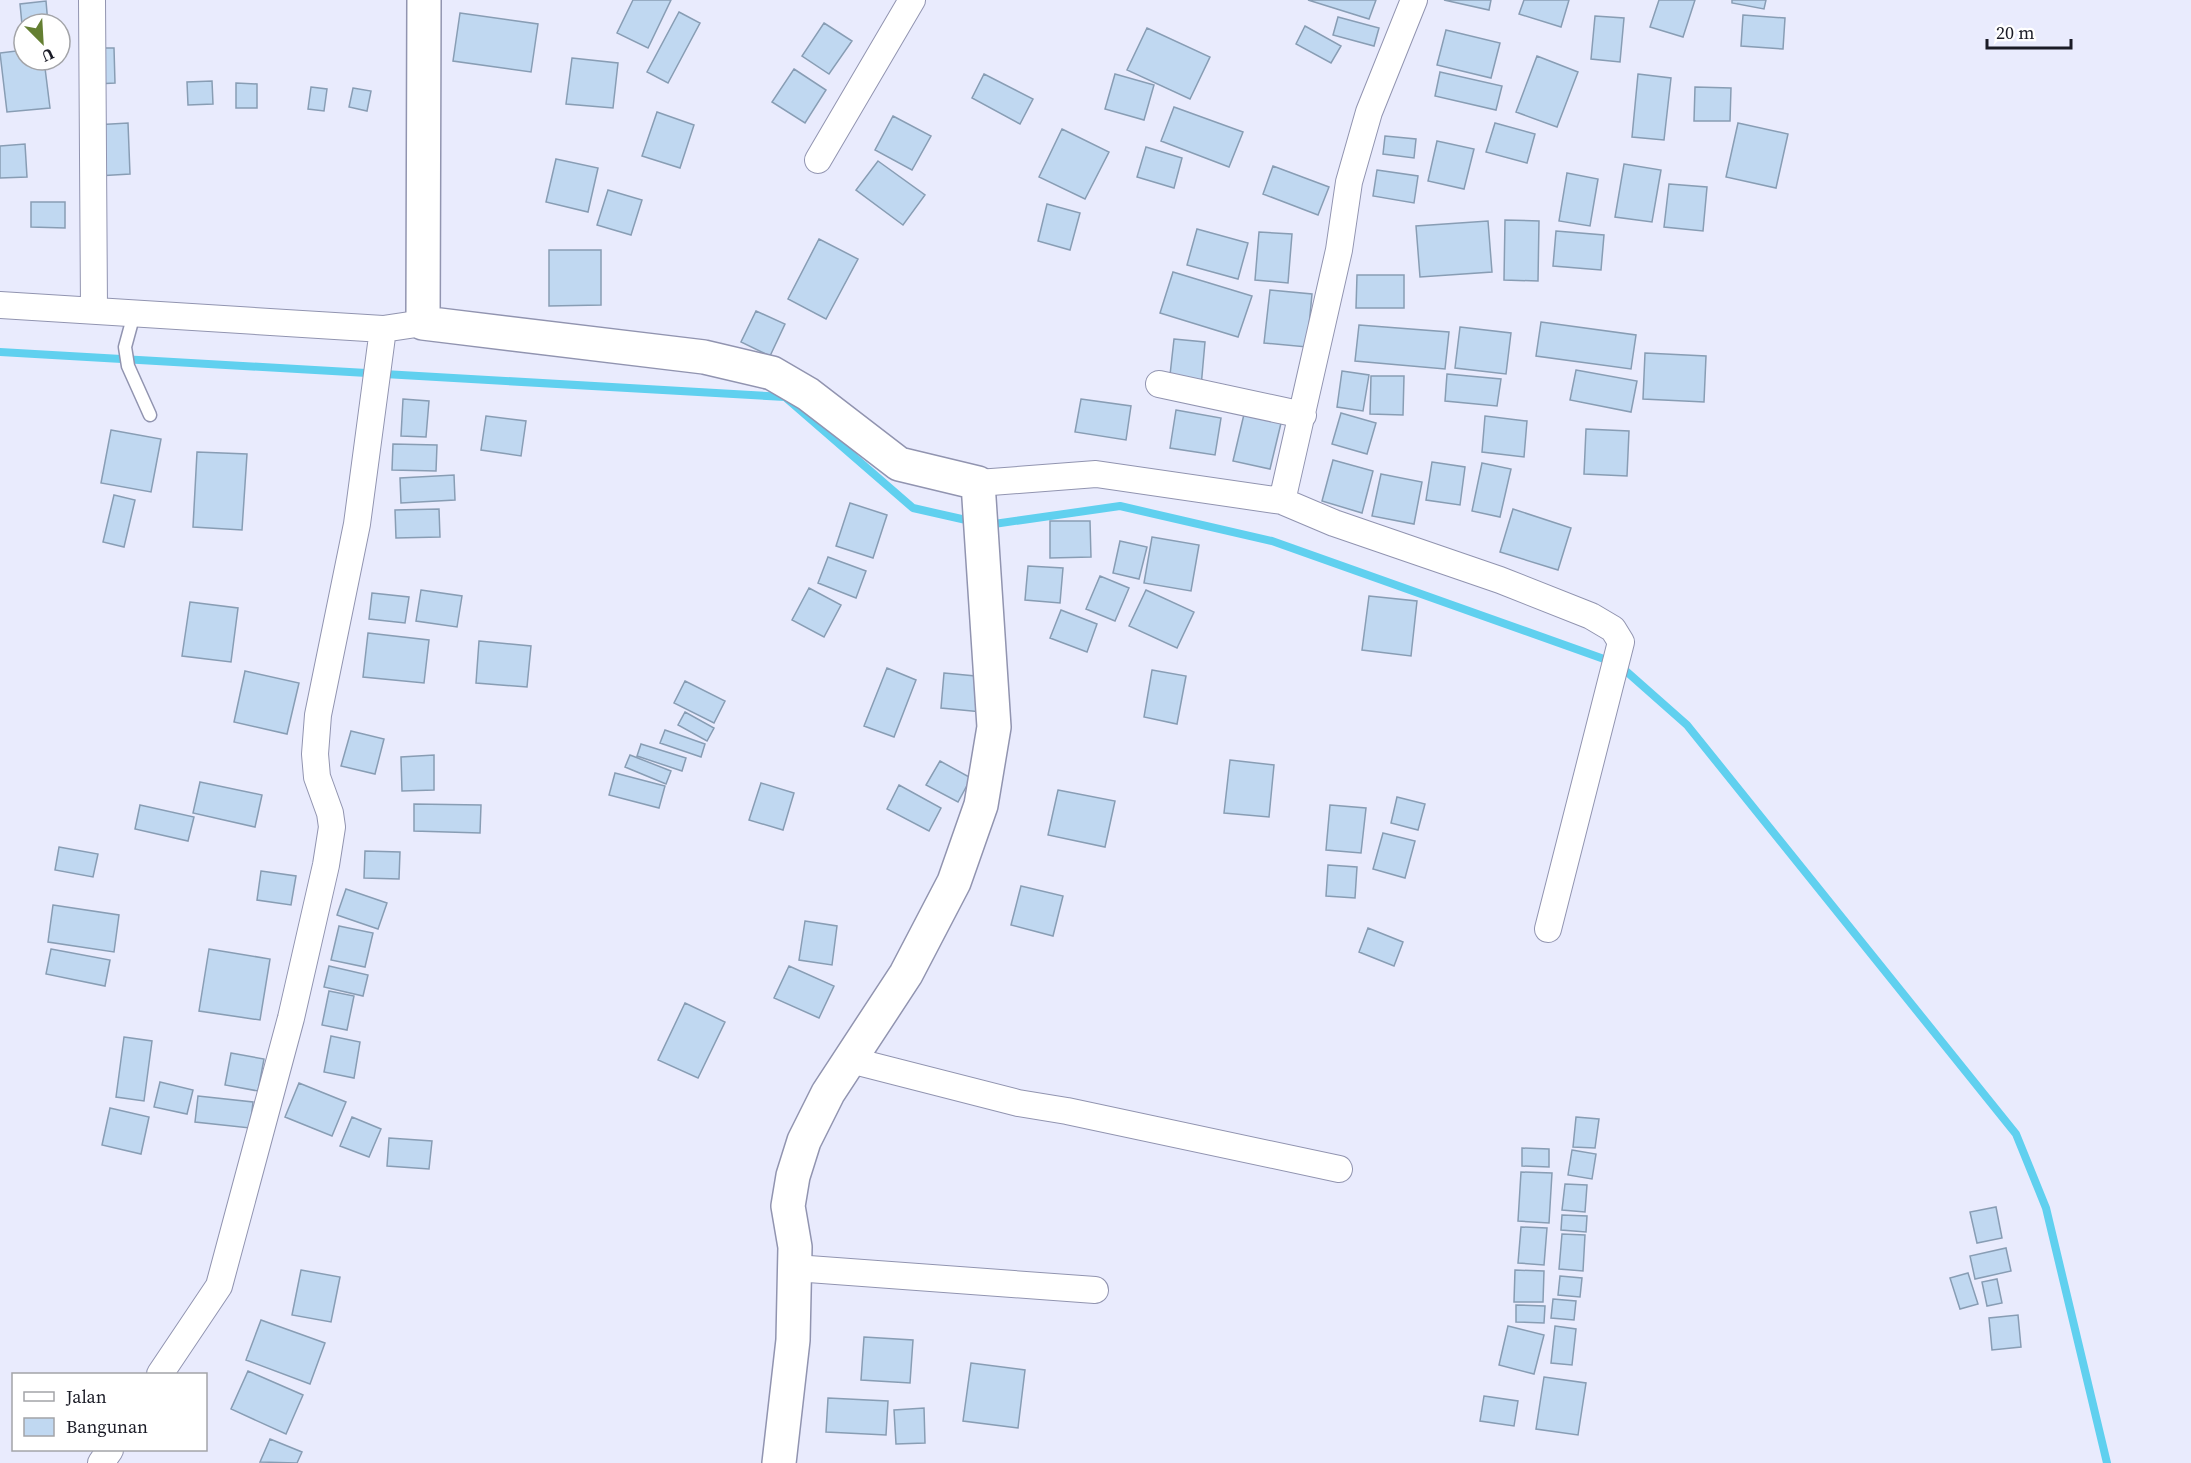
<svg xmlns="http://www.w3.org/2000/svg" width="2191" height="1463" font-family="'Source Serif 4',serif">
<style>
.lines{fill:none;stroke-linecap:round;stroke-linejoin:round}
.stream{stroke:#60d0ef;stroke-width:8}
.building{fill:#c0d8f1;stroke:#889db4;stroke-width:1.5}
.lane-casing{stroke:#9194b0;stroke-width:15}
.street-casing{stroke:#9194b0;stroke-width:28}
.secondary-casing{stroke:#9194b0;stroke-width:36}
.lane{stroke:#fff;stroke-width:12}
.street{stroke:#fff;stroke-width:26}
.secondary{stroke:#fff;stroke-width:33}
</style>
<rect width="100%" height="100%" fill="#e9ebfd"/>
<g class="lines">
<path class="stream" d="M0,352L785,397L913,508L975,522
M987,525L1120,506L1272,541L1618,664L1687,725L2016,1134L2046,1208L2107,1463"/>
</g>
<path class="building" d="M633,0H671L648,48L617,33Z
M1308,0H1376L1369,19Z
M1444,0H1491L1489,10Z
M1524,0H1569L1561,27L1519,14Z
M1659,0H1695L1683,37L1650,27Z
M1732,0H1766L1764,9L1732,3Z
M46,1L48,24H24L23,35L20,4Z
M679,12L700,23L668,83L647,72Z
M460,13L538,24L531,72L453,61Z
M1743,15L1785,18L1783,49L1741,46Z
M1595,16L1624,18L1620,62L1591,59Z
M1338,17L1379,28L1374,46L1333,35Z
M824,23L852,41L829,74L802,56Z
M1305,26L1341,46L1331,63L1296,44Z
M1147,28L1210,57L1190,99L1127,70Z
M1446,30L1500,43L1491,78L1437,65Z
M95,48H114L115,83L96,84Z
M24,50V60H44L50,108L7,112L0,53Z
M1537,56L1578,72L1557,127L1516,112Z
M572,58L618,63L613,108L566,104Z
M794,69L826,90L805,123L772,102Z
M1440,72L1502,86L1496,110L1435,96Z
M984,74L1033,99L1020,124L972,98Z
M1115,74L1154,85L1144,120L1105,109Z
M1638,74L1671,78L1664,140L1632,137Z
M212,81L213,104L188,105L187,82Z
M236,83L257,84V108H236Z
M311,87L327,89L324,111L308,109Z
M1695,87L1731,88L1730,121H1694Z
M353,88L371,91L367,111L349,107Z
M1174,107L1243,132L1229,167L1161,141Z
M657,112L694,125L680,168L642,156Z
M893,116L931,136L912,170L875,150Z
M128,123L130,174L97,176L94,125Z
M1495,123L1535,134L1527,163L1486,152Z
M1738,123L1788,134L1776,188L1726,177Z
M1062,129L1109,152L1085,199L1039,177Z
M1385,136L1416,139L1414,158L1383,154Z
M1437,141L1474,149L1464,189L1428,181Z
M25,144L27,177L0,178V146Z
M1146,147L1182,158L1174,188L1137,177Z
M556,159L598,168L588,212L546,202Z
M878,161L925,195L903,225L856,190Z
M1624,164L1661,170L1652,222L1615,217Z
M1273,166L1329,187L1318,215L1263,194Z
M1377,170L1418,176L1414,203L1373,196Z
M1567,173L1598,179L1590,226L1559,221Z
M1669,184L1707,187L1703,231L1664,227Z
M608,190L642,200L631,235L597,225Z
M31,202H65V228L31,227Z
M1047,204L1080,213L1070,250L1038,241Z
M1505,220L1539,221L1538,281L1504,280Z
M1488,221L1492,272L1420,277L1416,226Z
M1197,229L1248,243L1238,279L1187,265Z
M1556,231L1604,235L1601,270L1553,266Z
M1259,232L1292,234L1288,283L1255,280Z
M819,239L858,259L826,319L788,299Z
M549,250H601V305L549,306Z
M1173,272L1252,296L1238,337L1160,313Z
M1357,275H1404V308H1356Z
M1270,290L1312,294L1307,347L1264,343Z
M756,311L785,324L770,356L741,342Z
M1541,322L1636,335L1631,369L1536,356Z
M1359,325L1449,332L1445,369L1355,361Z
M1460,327L1511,333L1506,374L1455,368Z
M1174,339L1205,342L1201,387L1169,384Z
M1645,353L1706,356L1704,402L1643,399Z
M1576,370L1637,381L1631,412L1570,400Z
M1342,371L1369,375L1363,411L1337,407Z
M1447,374L1501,379L1497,406L1445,401Z
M1371,376H1404L1403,415L1370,414Z
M403,399L429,401L426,437L401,436Z
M1081,399L1131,406L1126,440L1075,432Z
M1176,410L1221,418L1215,455L1170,448Z
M1245,410L1282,419L1270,469L1233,461Z
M1341,413L1376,423L1367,454L1332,444Z
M486,416L526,421L521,456L481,450Z
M1485,416L1527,421L1524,457L1482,452Z
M1586,429L1629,431L1627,476L1584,474Z
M111,430L161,439L151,492L101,483Z
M393,444L437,445L436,471L392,470Z
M197,452L247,454L242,530L193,527Z
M1333,460L1373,471L1362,513L1322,501Z
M1432,462L1465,467L1460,505L1426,500Z
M1482,463L1511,469L1500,517L1472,511Z
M1381,474L1422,482L1414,524L1372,516Z
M454,475L455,500L401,503L400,478Z
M114,495L135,500L124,547L103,542Z
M850,503L887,515L873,558L836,546Z
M439,509L440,537L396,538L395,510Z
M1513,509L1571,528L1558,570L1500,552Z
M1050,521H1090L1091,557L1050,558Z
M1152,537L1199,545L1191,591L1144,583Z
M1120,541L1147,547L1139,579L1113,573Z
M828,557L866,571L856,598L818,583Z
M1028,566L1063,568L1060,603L1025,600Z
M1100,576L1129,588L1115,621L1086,609Z
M809,588L841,605L824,637L792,620Z
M421,590L462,596L457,627L416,621Z
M1146,590L1194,612L1177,648L1129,626Z
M372,593L409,597L405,623L369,619Z
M1369,596L1417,601L1411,656L1362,650Z
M190,602L238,608L231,662L182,656Z
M1061,610L1097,624L1087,652L1050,638Z
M368,633L429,640L424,683L363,677Z
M479,641L531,646L527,687L476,683Z
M887,668L916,680L894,737L864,726Z
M1152,670L1186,676L1177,724L1144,717Z
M245,671L299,683L287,734L234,722Z
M944,673L986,677L982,712L941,708Z
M685,681L725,701L714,723L674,703Z
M685,712L714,728L707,741L678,725Z
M665,730L705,744L701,757L660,743Z
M351,731L384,739L375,774L341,766Z
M641,744L686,758L682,771L637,756Z
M434,755V790L402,791L401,757Z
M630,755L671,771L666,784L625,767Z
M1230,760L1274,765L1269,817L1224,813Z
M940,761L971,778L958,802L926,785Z
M615,773L665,786L659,808L609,795Z
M200,782L262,795L255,827L193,813Z
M761,783L794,793L783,830L749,820Z
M899,785L941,808L929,831L887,809Z
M1058,790L1115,801L1105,847L1048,835Z
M1397,797L1425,804L1418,830L1391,823Z
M414,804L481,805L480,833L414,831Z
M140,805L194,817L188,841L135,829Z
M1330,805L1366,808L1361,853L1326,850Z
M1383,833L1415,841L1405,878L1373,869Z
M59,847L98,854L93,877L55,870Z
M365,851L400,852L399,879L364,878Z
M1328,865L1357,867L1355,898L1326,896Z
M261,871L296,876L291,905L257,900Z
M1021,886L1063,896L1053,936L1011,925Z
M346,889L387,903L378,929L337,915Z
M53,905L119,915L114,952L48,942Z
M805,921L837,926L832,965L799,960Z
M339,926L373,933L365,967L331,960Z
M1368,928L1403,942L1394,966L1359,952Z
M51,949L110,960L105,986L46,974Z
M209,949L270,959L260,1020L199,1011Z
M329,966L368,975L363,996L324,987Z
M789,966L834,986L819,1018L774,998Z
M329,991L354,996L347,1030L322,1025Z
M685,1003L725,1022L698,1078L658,1060Z
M331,1036L360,1042L354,1078L324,1072Z
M124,1037L152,1041L144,1101L116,1097Z
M231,1053L264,1059L258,1091L225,1085Z
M160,1082L193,1090L187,1114L154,1107Z
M299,1083L346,1102L332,1136L285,1117Z
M198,1096L253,1102L250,1128L195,1122Z
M110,1108L149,1117L141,1154L102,1145Z
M352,1117L381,1129L369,1157L340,1146Z
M1576,1117L1599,1119L1595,1148L1573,1147Z
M389,1138L432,1141L429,1169L387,1166Z
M1522,1148L1549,1149V1167L1522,1166Z
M1572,1150L1596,1154L1592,1179L1568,1175Z
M1521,1172L1552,1173L1549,1223L1518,1221Z
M1565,1184L1587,1185L1585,1212L1562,1210Z
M1996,1207L2002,1238L1977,1243L1970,1212Z
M1562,1215L1587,1216L1586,1232L1561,1230Z
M1521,1227L1547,1228L1544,1265L1518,1263Z
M1562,1234L1585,1235L1583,1271L1559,1269Z
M2006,1248L2011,1271L1975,1279L1970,1256Z
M301,1270L340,1277L331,1322L292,1315Z
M1515,1270L1544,1271L1543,1302H1514Z
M1968,1273L1978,1304L1960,1309L1950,1278Z
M1560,1276L1582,1278L1580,1297L1558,1295Z
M1997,1279L2002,1303L1987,1306L1982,1282Z
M1553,1299L1576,1301L1574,1320L1551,1318Z
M1516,1305L1545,1306L1544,1323L1516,1322Z
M2018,1315L2021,1347L1992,1350L1989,1318Z
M261,1320L325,1343L310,1384L246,1360Z
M1508,1326L1544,1335L1534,1374L1499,1365Z
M1555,1326L1576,1329L1572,1365L1551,1363Z
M864,1337L913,1340L910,1383L861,1380Z
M971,1363L1025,1370L1018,1428L963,1421Z
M248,1371L303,1395L286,1434L231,1409Z
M1544,1377L1586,1383L1578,1435L1536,1429Z
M1484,1396L1518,1401L1514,1426L1480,1421Z
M828,1398L888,1401L886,1435L826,1432Z
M924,1408L925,1443L896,1444L894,1410Z
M270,1439L302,1452L297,1463L260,1462Z"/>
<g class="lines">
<defs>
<path id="lane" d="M134,314L125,347L128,366L150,415"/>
<path id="street" d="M92,0L94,310
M818,160L912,0
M0,305L383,329L423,323
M1159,384L1303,415
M978,483L1096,474L1282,501L1334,523L1500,580L1591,616L1613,629L1621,642L1548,929
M1282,501L1339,250L1349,182L1369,112L1414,0
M850,1060L1018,1103L1067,1111L1339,1169
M795,1268L1095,1290
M160,1374L219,1286L291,1018L326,865L332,827L330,813L317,777L315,754L318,715L357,524L383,329
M101,1463L110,1450"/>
<path id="secondary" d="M424,0L423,323L704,357L772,373L808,394L899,464L978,483L994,727L981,805L954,882L906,974L828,1093L804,1141L793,1176L788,1206L795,1247L793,1340L779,1463"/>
</defs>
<use href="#lane" class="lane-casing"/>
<use href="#street" class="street-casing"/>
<use href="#secondary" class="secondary-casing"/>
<use href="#lane" class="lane"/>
<use href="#street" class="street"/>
<use href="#secondary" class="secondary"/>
</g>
<rect x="12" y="1373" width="195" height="78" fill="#ffffff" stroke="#a3a4a8" stroke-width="1.5"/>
<rect x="24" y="1392" width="30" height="9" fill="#ffffff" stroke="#a3a4a8" stroke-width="1.5"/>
<text x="66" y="1403" font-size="18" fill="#1a1b26">Jalan</text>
<rect x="24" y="1418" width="30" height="18" fill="#c0d8f1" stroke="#a3a4a8" stroke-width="1.5"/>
<text x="66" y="1433" font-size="18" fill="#1a1b26">Bangunan</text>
<g transform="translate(42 42) rotate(156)"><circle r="28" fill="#ffffff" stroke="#a3a4a8" stroke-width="1.5"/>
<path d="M0-4.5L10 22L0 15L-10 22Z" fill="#647f32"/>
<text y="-9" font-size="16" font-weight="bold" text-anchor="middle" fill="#1a1b26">U</text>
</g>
<path d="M1987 39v9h84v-9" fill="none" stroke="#1a1b26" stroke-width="3"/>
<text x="1996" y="39" font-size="18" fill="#1a1b26" stroke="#ffffff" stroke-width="4.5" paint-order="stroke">20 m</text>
</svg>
